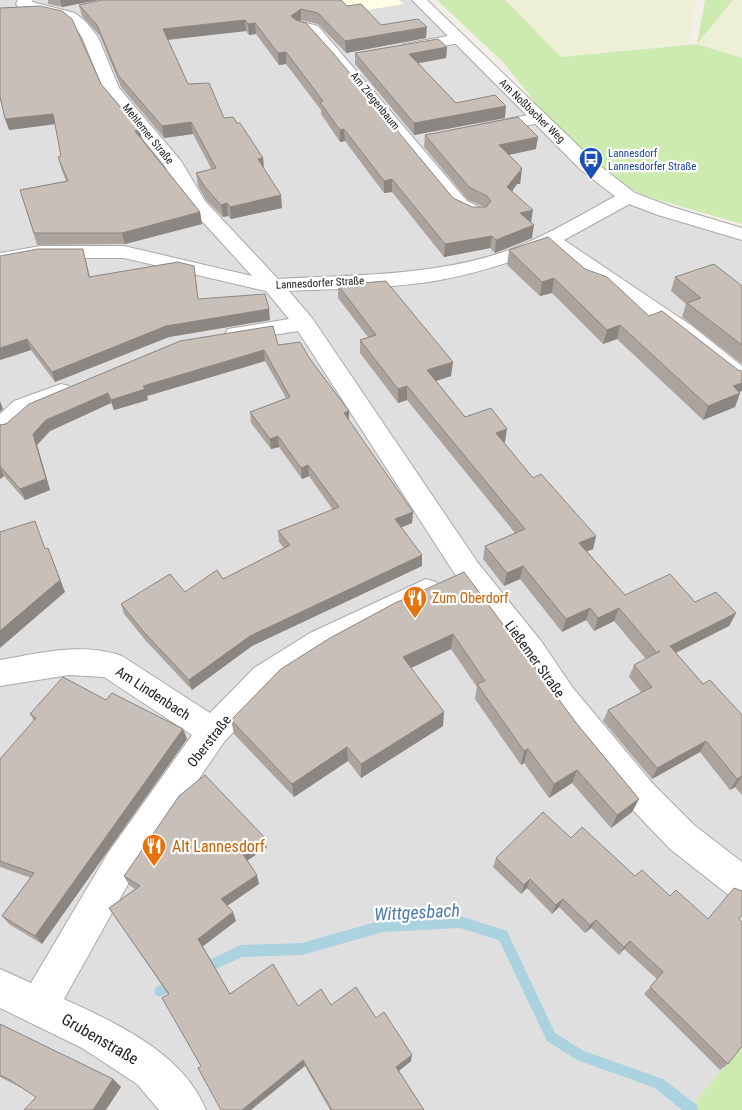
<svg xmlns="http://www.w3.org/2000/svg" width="742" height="1110" font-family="'Roboto Condensed',sans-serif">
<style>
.residential{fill:#e0dfdf}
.education{fill:#ffffe5}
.farmland{fill:#eef0d5}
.grass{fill:#cdebb0}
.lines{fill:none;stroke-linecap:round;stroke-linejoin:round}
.stream{fill:#aad3df;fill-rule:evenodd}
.minor-casing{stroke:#a9a9a9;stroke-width:2}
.tertiary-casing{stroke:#a9a9a9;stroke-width:2}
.minor{fill:#fff;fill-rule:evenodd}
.tertiary{fill:#fff;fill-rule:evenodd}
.wall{fill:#aba49e}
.shaded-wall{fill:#8b8681}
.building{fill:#c7bfb8;stroke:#8b8681}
.labels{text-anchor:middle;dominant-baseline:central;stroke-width:4.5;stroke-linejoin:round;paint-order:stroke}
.far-street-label{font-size:11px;fill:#222;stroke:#fff}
.far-transit-label{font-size:11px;fill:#164399;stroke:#fff;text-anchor:start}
.food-label{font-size:14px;fill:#c56008;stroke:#fff;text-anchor:start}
.street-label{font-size:14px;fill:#222;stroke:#fff}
.near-food-label{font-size:16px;fill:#c56008;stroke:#fff;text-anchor:start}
.near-street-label{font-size:16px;fill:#222;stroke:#fff}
.near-water-label{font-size:18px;font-style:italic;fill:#4a7aab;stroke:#fff}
</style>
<rect width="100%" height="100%" fill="#f2efe9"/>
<path class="residential" d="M0,0H426L613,181L644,197L742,227V1046L697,1099L691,1110H0Z"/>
<path class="education" d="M272,0H399L404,4L313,19Z"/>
<path class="farmland" d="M505,0H696L689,43L561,57Z
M733,0H742V58L697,44Z"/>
<path class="grass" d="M437,0H505L561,57L697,44L705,0H733L697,44L742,58V224L645,196L615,181L542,111L503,62Z
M742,1046V1110H691L697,1099Z"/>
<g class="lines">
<path class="stream" d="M460,916L507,931L555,1033L584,1051L663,1079L697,1105L698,1110H682L655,1088L577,1060L547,1041L499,940L460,928L383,932L302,955L242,957L203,975L199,973L197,969L199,965L241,945L302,943L383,920Z
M174,978L178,980L180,984L178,988L160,997L156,995L154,991L156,987Z"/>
<defs>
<path id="minor" d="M18,0H33L32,2L75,13L86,22L98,37L119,88L181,161L205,201L278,279C350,275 425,276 494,255C539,241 580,215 621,193H635L638,197L635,201L564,240L692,326L742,366V386L734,383L676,336L548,248C504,265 459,279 412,284C371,289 330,289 289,291L312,318L478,563L541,641L573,688L654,785L694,825L742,862V901L730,896L670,849L630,807L551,706L519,659L458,579L298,331L236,341L228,339L225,334L228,329L289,319L266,291L124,258H41L0,265V253L41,246H124L252,276L191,209L175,186L165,166L105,93L82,37L76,28L65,19L18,7L16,4Z
M302,22L318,26L467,201L485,210L488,214L485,218H471L453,209L335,63L308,33L297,30L294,27L297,24Z
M459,34L464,36L467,39L464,42L404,54L396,49L404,44Z
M539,113L545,114L548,118L545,122L484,134L478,133L475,129L478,125Z
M61,384L69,386L73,392L69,398L32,413L9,433L0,435V414L14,401Z
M426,579L436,582L440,590L436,598L330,651L276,686L224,742L132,877L64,999C116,1023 183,1053 206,1110H159L137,1084L82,1048L0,1008V969L31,983L108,853L192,735L104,677L69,675L0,686V660C40,653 82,642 122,656L210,713L254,668L310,633Z"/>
<path id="tertiary" d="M412,0H427L595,162L635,193L672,207L742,228V240L658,215L621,201L581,170Z"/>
</defs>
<use href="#minor" class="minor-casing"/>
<use href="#tertiary" class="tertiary-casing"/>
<use href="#minor" class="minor"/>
<use href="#tertiary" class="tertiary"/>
</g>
<path class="wall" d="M48,0H98L62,7L48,4Z
M79,5L347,6L381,25L426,38L346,53L318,24L301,20L300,21L453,198L472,207H484L468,200L424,147L425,135L536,149L509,155L522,168L520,184H517L512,191L531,222L532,238L495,253L490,248L444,257L392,192L384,193L345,141L340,142L321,114V110L286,64L279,65L256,34L249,35L246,31L168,40L188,84L224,118L237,123L263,158L264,169L282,208L231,219L228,216L223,217L206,200L198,186L196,173L212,170L193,134L164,138L121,87L100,36L82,16Z
M0,8L101,84L140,130L142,139L200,212L202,224L125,244L37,245L20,190L66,181L61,168L58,157L61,156L55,124L9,130L1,101H0Z
M447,47L446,58L418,63L456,103L505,118L414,135L355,64V53Z
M509,250L585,269L649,316L740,393L735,407L703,420L617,339L603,344L552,293L540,296L507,265Z
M86,260L90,277L198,299L270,320L169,337L55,382L31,350L0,360Z
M675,277L742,286V364L682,317L686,304L671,291Z
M338,285L451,376L436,381L465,417L505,442L504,443L533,478L596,536L593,549L587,551L625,595L695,602L736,613L729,626L676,653L703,684L742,715V795L735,787L730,790L700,752L652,779L603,721L608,710L641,692L629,677L634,665L646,659L614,621L594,631L586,620L562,632L520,579L504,586L483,559L485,546L515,533L407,400L398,403L360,353V340L368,337L338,298Z
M278,345L310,359L349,411V421L413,512L412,523L401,527L422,555V566L252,646L192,690L146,641L124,614L121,604L185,592L223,579L284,548L279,542L278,531L333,510L309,476L302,479L279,447L271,449L251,423L250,412L286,398L265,361L147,396L148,400L114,410L111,403L50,431L37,445L50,490L25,500L4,476L0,479V425Z
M464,572L577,724L639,799L632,812L611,828L572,783L549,798L524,763L521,765L475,699L477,687L451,649L411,667L443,726L361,778L348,761L294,797L234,734L231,720Z
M106,700L183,729L187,739L42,944L9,924L2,916L31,878L0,867V759L34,721L30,714Z
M571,838L708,919H739L728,1064L720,1070L644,994L657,979L624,949L619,955L591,928L585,933L559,907L552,914L527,888L521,894L493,867L496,858Z
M267,847L247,861L259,884L227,906L236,921L203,946L230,994L298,1006L331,1005L376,1018L411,1061L399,1071L424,1110H330L305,1066H201L168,994L109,908L135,889L129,885L124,876Z
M0,1024L113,1079L121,1087L36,1097L22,1088L0,1077Z"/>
<path class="shaded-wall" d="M60,0H98L62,7Z
M301,9V20L292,27L291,16Z
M245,20L246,31L164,40L163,29Z
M255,23L256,34L249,35L248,24Z
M427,27L426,38L346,53L345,41Z
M447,47L446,58L409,65V54Z
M286,52V64L279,65L278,53Z
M506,106L505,118L414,135V123Z
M53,114L56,124L9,130L5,119Z
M191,122L193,134L164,138L162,126Z
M344,129L345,141L340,142V130Z
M140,130L142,141L135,131Z
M538,137L536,149L498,157L499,145Z
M263,158L264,171L258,159Z
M522,168L520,184H517L506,200L507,187L520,169Z
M392,179V192L384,193V181Z
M281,195L282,208L231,219L230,207Z
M227,203L228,216L223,217L221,205Z
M533,210L531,223L520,213Z
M200,212L202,224L125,244L122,233Z
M534,225L532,238L495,253L496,240Z
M492,236L490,248L444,257L445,244Z
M554,278L552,293L540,296L542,282Z
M269,309L270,320L169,337L55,382L52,372L166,326Z
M620,325L617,339L603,344L607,330Z
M27,339L31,350L0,360V348Z
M264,350L265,361L147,396L148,400L114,410L111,400L143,386Z
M453,362L451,376L427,384V370Z
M742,379V391L739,392L740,393L735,407L703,420L708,406Z
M407,386V400L398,403V389Z
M108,393L111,403L50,431L37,445L50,490L25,500L20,489L33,434L46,420Z
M0,401L3,409L0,412Z
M349,411V422L344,413Z
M507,429L505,442L494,446L496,433Z
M278,436L279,447L271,449L270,439Z
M308,465L309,476L302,479L301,468Z
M0,467L4,476L0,479Z
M413,512L412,523L395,530V519Z
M596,536L593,549L576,556L579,543Z
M48,548L65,592L0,648V631Z
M422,555V566L252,646L192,690L189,680L250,636Z
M523,566L520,579L504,586L507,573Z
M590,608L586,620L562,632L566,619Z
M619,608L614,621L594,631L598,618Z
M736,613L729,626L665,658L670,646Z
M453,634L451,649L403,672V657Z
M444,712L443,726L361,778V764Z
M183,729L187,739L42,944L35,936Z
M706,741L700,752L652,779L657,768Z
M347,747L348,761L294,797L292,784Z
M528,749L524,763L521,765L524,751Z
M577,770L572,783L549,798L554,784Z
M742,776L735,787L730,790L737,779Z
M639,799L632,812L611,828L617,815Z
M265,838L267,847L245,862L242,853Z
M257,875L259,884L224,908L221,899Z
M530,879L527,888L521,894L524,885Z
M563,899L559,907L552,914L556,905Z
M233,912L236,921L202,947L198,939Z
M596,920L591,928L585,933L590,925Z
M630,941L624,949L619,955L624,947Z
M412,1055L411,1061L396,1073V1067Z
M303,1060L305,1066L251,1110H242Z
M113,1079L121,1087L106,1110H93Z"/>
<path class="building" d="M102,0H341L347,6L361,4L381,25L418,19L427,27L345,41L318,13L301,9L291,16L296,20L306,23L333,53L453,198L472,207H486L491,201L487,196L469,187L425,135L518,117L538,137L499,145L522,168L520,169L522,171L519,172L507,187L533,210L520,213L534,225L496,240L492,236L445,244L392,179L384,181L344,129L340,130L320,102L323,101L286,52L278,53L255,23L248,24L245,20L163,29L188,84L209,83L224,118L233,117L237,123H240L263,158L258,159L281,195L230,207L227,203L221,205L205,187L196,173L216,168L191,122L162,126L118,75L97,25L79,5Z
M40,6L62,11L72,19L101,84L140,130L135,131L200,212L122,233H34L20,190L68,181L58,157L61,156L53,114L5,119L0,96V8Z
M438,39L447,47L409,54L456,103L495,95L506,106L414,123L355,53Z
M548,237L585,269L607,277L649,316L662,311L738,370L742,371V379L741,380L742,381V383L733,386L740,393L708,406L620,325L607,330L554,278L542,282L509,250Z
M38,249H83L89,277L178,262L194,266L198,299L265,294L269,309L166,326L52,372L27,339L0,348V256Z
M714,264L742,286V345L687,303L701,298L675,277Z
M386,281L453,362L427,370L465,417L491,408L507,429L496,433L533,478L541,474L596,536L579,543L625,595L670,574L695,602L716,592L736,613L670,646L703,684L710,680L742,715V776L737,779L706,741L657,768L608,710L652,687L634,665L660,651L657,653L619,608L598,618L590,608L566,619L523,566L507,573L485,546L525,529L407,386L398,389L360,340L376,335L338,285Z
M273,326L278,345L300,342L310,359L349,411L344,413L413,512L395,519L422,555L250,636L189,680L143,631L121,604L170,574L185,592L217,570L223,579L290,545L278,531L339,507L308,465L301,468L278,436L270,439L250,412L290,397L264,350L143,386L145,389L111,400L108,393L46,420L33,434L46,479L20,489L0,466V425L6,424L29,404L180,341Z
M35,521L45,549L48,548L60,580L0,631V532Z
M464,572L577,724L639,799L617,815L577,770L554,784L528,749L524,751L477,684L485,681L453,634L403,657L444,712L361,764L347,747L292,784L231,720L281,669L330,638L395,603Z
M63,677L106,700L112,693L183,729L35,936L2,916L34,873L0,861V759L36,718L30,714Z
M205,775L265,838L242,853L257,875L221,899L233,912L198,939L230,994L273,964L298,1006L321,989L331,1005L356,987L376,1018L384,1012L412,1055L396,1067L424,1110H332L303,1060L242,1110H221L198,1068L201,1066L162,998L169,994L109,908L140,886L124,876L129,869L179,796Z
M543,812L571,838L582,827L635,876L642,870L670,896L676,890L708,919L734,888L742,891V915L739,919L742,922V1046L728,1064L650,987L663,972L630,941L624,947L596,920L590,925L563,899L556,905L530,879L524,885L496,858Z
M0,1024L113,1079L93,1110H24L36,1097L10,1080L0,1075Z"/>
<defs>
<symbol id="bus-pin" viewBox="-11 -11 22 30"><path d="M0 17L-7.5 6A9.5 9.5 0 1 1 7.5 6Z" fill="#1a4fb4" stroke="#fff"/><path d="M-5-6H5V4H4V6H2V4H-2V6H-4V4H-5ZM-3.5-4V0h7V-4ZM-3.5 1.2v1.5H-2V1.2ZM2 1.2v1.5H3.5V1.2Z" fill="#fff"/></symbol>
<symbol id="restaurant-pin" viewBox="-11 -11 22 30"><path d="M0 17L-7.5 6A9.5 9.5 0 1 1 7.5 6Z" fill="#e8710a" stroke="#fff"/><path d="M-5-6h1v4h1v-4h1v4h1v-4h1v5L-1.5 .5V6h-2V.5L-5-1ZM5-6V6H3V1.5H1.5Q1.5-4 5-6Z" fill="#fff"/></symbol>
</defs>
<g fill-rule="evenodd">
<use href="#bus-pin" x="577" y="145" width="28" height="38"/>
<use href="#restaurant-pin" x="401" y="584" width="28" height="38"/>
<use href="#restaurant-pin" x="140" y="832" width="28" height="38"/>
</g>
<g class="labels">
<g class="far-street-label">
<text transform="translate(375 101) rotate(51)">Am Ziegenbaum</text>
<text transform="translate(532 111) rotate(44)">Am Noßbacher Weg</text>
<text transform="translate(148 134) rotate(51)">Mehlemer Straße</text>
<text transform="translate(320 283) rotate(-3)">Lannesdorfer Straße</text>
</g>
<g class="far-transit-label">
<text x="608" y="153">Lannesdorf<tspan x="608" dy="13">Lannesdorfer Straße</tspan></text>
</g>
<g class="food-label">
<text x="432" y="598">Zum Oberdorf</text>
</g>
<g class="street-label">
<text transform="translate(535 659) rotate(54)">Ließemer Straße</text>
<text transform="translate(153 693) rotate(33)">Am Lindenbach</text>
<text transform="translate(209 741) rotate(-52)">Oberstraße</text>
</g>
<g class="near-food-label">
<text x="172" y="846">Alt Lannesdorf</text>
</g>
<g class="near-street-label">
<text transform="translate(100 1039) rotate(30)">Grubenstraße</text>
</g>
<g class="near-water-label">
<text transform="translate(417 912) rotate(-3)">Wittgesbach</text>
</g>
</g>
</svg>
